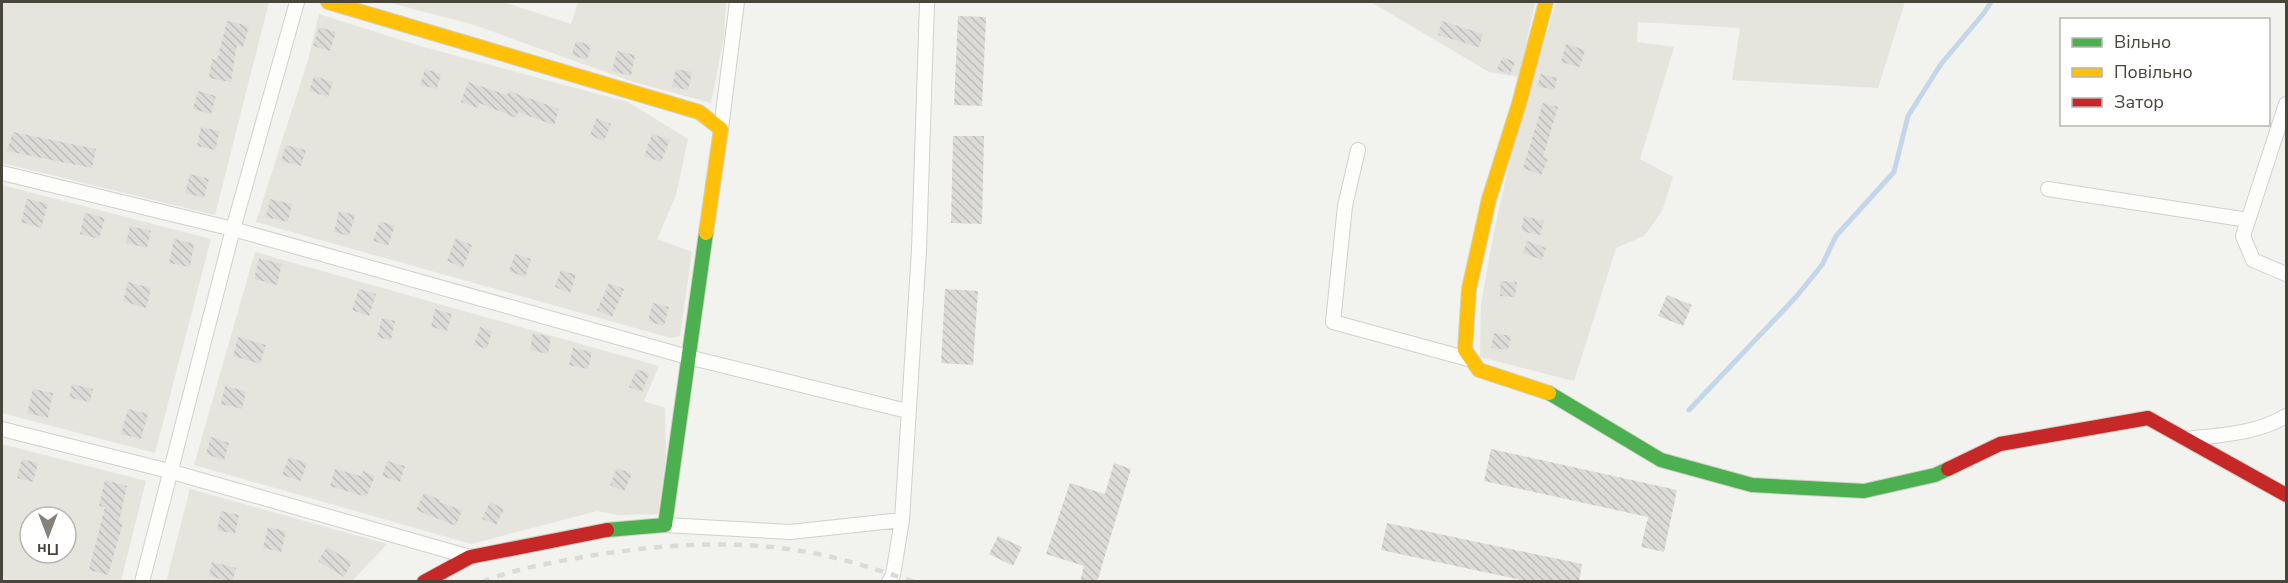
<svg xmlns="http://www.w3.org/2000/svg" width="2288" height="583" font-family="'Nunito Sans',sans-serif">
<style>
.residential{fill:#e5e4dd;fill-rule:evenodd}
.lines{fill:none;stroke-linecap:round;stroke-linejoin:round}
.stream{stroke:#c4d6ea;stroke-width:5}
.building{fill:url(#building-back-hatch)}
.street-casing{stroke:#d0d0cc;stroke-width:16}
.fast-casing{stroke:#d1d0c6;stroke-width:16}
.slow-casing{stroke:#d1d0c6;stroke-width:16}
.jam-casing{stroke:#d1d0c6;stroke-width:16}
.street{stroke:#fdfdfc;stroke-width:14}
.fast{stroke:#4caf50;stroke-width:14}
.slow{stroke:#ffc107;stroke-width:14}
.jam{stroke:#c62828;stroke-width:14}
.rail{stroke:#dadada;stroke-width:4.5;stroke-dasharray:8 8;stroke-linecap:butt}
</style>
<defs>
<pattern id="building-back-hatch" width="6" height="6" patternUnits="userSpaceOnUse" patternTransform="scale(1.5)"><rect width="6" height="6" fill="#dcdbd7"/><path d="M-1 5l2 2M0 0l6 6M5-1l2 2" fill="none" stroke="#bebdb9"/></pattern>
</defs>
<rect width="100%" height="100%" fill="#f2f2ee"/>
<path class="residential" d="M2,2H269L215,215L2,163Z
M387,2H503L571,24L578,2H726L724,36L711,103L631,81L474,25Z
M1371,2H1535L1519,77L1489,72Z
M1556,2H1905L1878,88L1732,80L1740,28L1638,22L1637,42L1674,47L1640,159L1673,177L1662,211L1644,236L1616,248L1574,381L1480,357L1481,304L1494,232L1514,142Z
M319,14L420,46L628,102L688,139L676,195L657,239L692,252L680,336L671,338L256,222L308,60Z
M2,185L211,239L155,453L2,413Z
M255,252L659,366L644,401L665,408L666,456L658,514L619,515L597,511L471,544L194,465Z
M2,444L146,481L121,581H2ZM30,517H66V553H30Z
M190,489L387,544L352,581L166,582Z"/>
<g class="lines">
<path class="stream" d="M1689,410L1796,297L1822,265L1836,236L1894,172L1908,116L1941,64L1984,13L1991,2"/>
</g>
<path class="building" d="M958,16L986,17L982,106L954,105Z
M227,21L249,26L243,47L237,45L231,82L209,78L212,59L217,60Z
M1442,21L1483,34L1479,47L1438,35Z
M319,27L336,32L330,51L313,46Z
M576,41L591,45L587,60L572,55Z
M1566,44L1585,50L1580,67L1561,62Z
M617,51L635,55L631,76L612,71Z
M1503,57L1515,62L1510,75L1497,69Z
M425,69L441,74L437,89L420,85Z
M676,69L692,72L688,90L672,87Z
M1541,74L1557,78L1554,90L1537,86Z
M314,76L333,82L328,97L309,91Z
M468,82L507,95L509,91L559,109L554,125L518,112L516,118L479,103L478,108L461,102Z
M198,91L216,96L211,114L193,109Z
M1543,103L1558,107L1543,157L1548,159L1541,175L1523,168Z
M597,118L611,124L604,141L590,135Z
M201,127L220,131L215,150L197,146Z
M13,132L96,149L92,168L7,151Z
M652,134L670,140L661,162L644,156Z
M953,136H984L982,224L951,223Z
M286,145L306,150L301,166L281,161Z
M190,174L209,179L204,198L185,193Z
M27,199L48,204L41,228L21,222Z
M270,199L292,204L288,222L266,217Z
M339,211L355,215L349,236L334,232Z
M85,213L105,218L99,239L80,234Z
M1524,216L1544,221L1540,235L1521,231Z
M380,221L395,226L388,246L373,241Z
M130,226L151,231L147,248L126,243Z
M456,238L472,245L463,268L447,261Z
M174,239L194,244L190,267L169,263Z
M1527,241L1546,248L1542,260L1523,253Z
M515,254L531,259L525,277L509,271Z
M259,258L282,264L277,285L254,279Z
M561,270L576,275L570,293L555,287Z
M1501,281L1517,282L1515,297L1500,296Z
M128,282L151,288L146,308L123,301Z
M609,283L624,289L612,317L597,310Z
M359,289L376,294L369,316L352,310Z
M945,289L978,291L973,365L941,363Z
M1667,295L1692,305L1683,326L1658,316Z
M653,303L669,307L664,326L648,321Z
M435,309L452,314L447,331L431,327Z
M382,318L395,321L391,340L377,337Z
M480,327L492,331L487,349L474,345Z
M533,333L551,337L548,354L530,350Z
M1494,333L1511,336L1508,350L1491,348Z
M238,337L266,345L260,364L233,356Z
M573,348L592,352L588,369L569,365Z
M637,369L649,374L642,392L629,387Z
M72,384L93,389L90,402L69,398Z
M225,386L246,391L242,409L221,404Z
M33,389L53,393L48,418L27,413Z
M128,409L148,414L141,439L121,434Z
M211,437L229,443L224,460L206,454Z
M1491,449L1677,490L1664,552L1641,547L1648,517L1484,481Z
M289,457L307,463L301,481L282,475Z
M22,459L38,463L33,482L17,478Z
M387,461L405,466L400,482L382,476Z
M1114,463L1131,469L1097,582H1080L1084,566L1046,554L1070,483L1105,494Z
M617,468L632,474L624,491L610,485Z
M335,469L361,476L363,471L375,476L366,497L330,486Z
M105,480L127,486L119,522L123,523L108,575L89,570L105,507L99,506Z
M424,493L440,500L439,502L462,510L456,526L416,510Z
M490,502L504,509L496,525L482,519Z
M221,511L239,515L235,534L217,530Z
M1387,523L1582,564L1579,582H1531L1381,550Z
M268,527L286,531L281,552L263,548Z
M998,536L1022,547L1013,566L989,554Z
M327,547L352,562L344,577L318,561Z
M212,562L236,568L232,582L209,576Z"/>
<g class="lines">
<defs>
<path id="street" d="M2286,104L2243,236L2253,260L2286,274
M721,129L737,2
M1358,150L1345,206L1333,322L1472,360
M2,173L233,229L688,357L907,411
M2048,189L2248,220
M2,429L169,471L470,557
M2186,439C2220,435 2256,434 2286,416
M665,525L790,532L902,520
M142,582L233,229L297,2
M889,582L893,575L902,520L919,250L927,2"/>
<path id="fast" d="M1549,393L1661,460L1752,485L1864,491L1935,475L1948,469
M607,530L665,525L706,233"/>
<path id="slow" d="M328,2L699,112L721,129L706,233
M1546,2L1519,104L1489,199L1469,289L1465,350L1479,370L1549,393"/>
<path id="jam" d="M1948,469L2000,444L2148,418L2286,495
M424,582L470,557L607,530"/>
</defs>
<use href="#street" class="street-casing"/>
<use href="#fast" class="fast-casing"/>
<use href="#slow" class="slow-casing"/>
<use href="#jam" class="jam-casing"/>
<use href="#street" class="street"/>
<use href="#fast" class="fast"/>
<use href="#slow" class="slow"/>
<use href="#jam" class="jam"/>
<path class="rail" d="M482,582C514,569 550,563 583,557C654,545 730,539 801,551C840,557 878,570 915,582"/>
</g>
<rect width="2288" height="583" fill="none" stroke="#48453a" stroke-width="6"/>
<rect x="2060" y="18" width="210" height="108" fill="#ffffff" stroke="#b6b5b0" stroke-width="1.5"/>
<rect x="2072" y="38" width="30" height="9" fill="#4caf50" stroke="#b6b5b0" stroke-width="1.5"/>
<text x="2114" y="48" font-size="18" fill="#48453a">Вільно</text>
<rect x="2072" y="68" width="30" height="9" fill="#ffc107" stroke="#b6b5b0" stroke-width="1.5"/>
<text x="2114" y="78" font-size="18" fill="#48453a">Повільно</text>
<rect x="2072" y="98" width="30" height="9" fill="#c62828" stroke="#b6b5b0" stroke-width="1.5"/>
<text x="2114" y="108" font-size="18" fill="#48453a">Затор</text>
<g transform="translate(48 535) rotate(180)"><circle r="28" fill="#ffffff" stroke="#b6b5b0" stroke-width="1.5"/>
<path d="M0-4.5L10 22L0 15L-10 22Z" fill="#848279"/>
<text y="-9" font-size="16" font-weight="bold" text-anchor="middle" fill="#48453a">Пн</text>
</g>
</svg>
